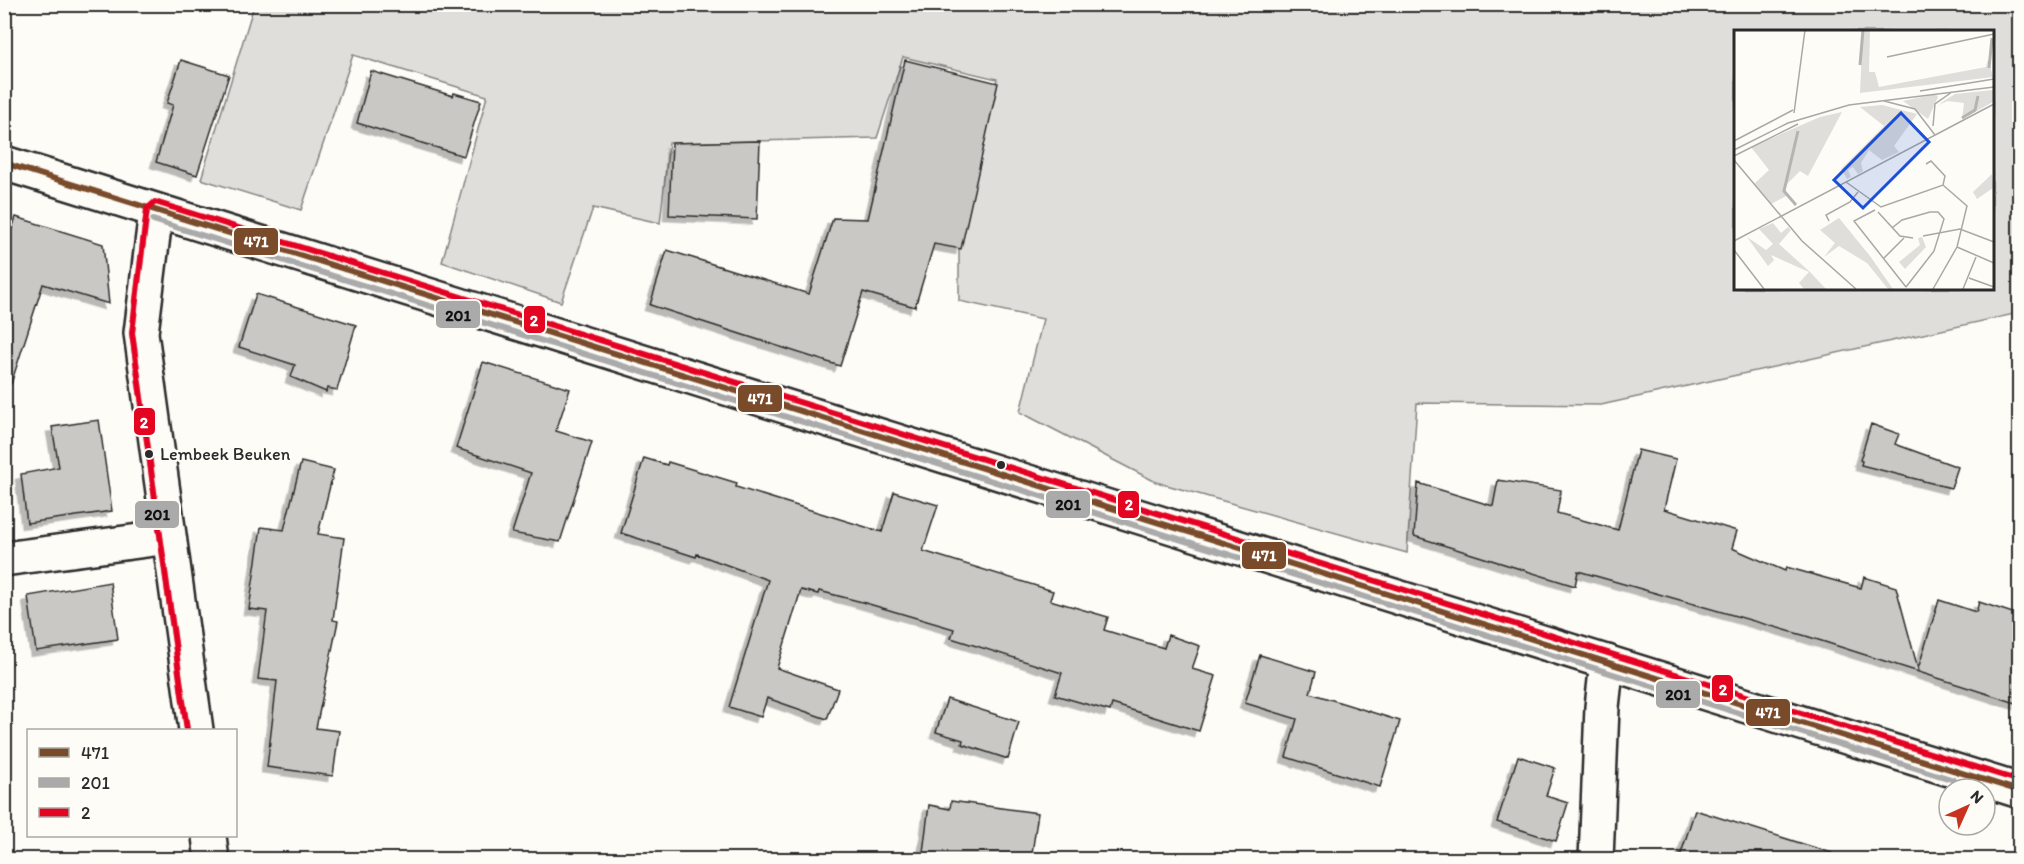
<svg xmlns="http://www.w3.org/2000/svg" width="2024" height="864" font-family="Itim,sans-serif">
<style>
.green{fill:#dfdeda;stroke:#858482;stroke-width:1.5;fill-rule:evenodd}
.building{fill:#c9c8c4;stroke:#2b2b2b;stroke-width:1.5;filter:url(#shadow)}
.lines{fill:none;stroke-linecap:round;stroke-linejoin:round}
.minor-casing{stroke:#2b2b2b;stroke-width:38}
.major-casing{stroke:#2b2b2b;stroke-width:38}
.minor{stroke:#fdfcf7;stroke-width:33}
.major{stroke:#fdfcf7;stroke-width:33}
.bus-1-casing{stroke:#fdfcf7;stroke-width:10}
.bus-2-casing{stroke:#fdfcf7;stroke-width:10}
.bus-3-casing{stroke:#fdfcf7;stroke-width:10}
.bus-1{stroke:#7a4b2a;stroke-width:6}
.bus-2{stroke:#aaa;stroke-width:6}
.bus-3{stroke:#e40521;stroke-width:6}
.bus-dot{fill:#2b2b2b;stroke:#fdfcf7;stroke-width:2}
.labels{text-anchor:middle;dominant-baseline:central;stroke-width:5;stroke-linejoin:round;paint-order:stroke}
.bus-label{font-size:18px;fill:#2b2b2b;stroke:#fdfcf7;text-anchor:start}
.inset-river{fill:none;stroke:#b5b4b1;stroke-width:3}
.inset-road{fill:none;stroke:#a9a8a5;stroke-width:1.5}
.view{fill:#1d4ed8;fill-opacity:0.15;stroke:#1d4ed8;stroke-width:3}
.inset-edge{fill:none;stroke:#2b2b2b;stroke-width:3}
.line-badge{stroke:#fdfcf7;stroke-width:2}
.badge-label{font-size:16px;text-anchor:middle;font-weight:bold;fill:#fff}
.pale-badge-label{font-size:16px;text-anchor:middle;font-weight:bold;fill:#111}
</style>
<defs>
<filter id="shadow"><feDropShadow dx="-5.5" dy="5.5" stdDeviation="0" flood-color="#0004"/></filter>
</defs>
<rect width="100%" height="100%" fill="#fdfcf7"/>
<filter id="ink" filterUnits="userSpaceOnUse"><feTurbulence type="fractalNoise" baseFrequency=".0167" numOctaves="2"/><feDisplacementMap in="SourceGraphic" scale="12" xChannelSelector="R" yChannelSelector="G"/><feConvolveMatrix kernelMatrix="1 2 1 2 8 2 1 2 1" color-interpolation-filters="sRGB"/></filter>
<g filter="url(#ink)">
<path class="green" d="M254,5H2019V313L1601,405L1417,403L1407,553L1156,482L1020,412L1043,319L959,301V249L997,79L903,57L877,138L669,143L660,223L593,208L561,302L442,262L487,96L353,55L301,210L201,179ZM1736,32H1992V288H1736Z"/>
<path class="building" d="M181,60L229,75L197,175L156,162L173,105L167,103Z
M905,60L998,83L961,249L934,244L915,307L863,292L840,366L650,305L667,250L809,294L833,218L868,219Z
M371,71L453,96L454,93L481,101L464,156L357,123Z
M760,141L757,219L669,215L672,143Z
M16,217L103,244L109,304L43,284L11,384L4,383V252Z
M256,294L356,325L337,390L327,388L326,392L291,377L295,365L239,347Z
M483,362L570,389L556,431L592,442L560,542L512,533L531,473L456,448Z
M99,420L112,511L27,523L21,474L59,467L52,427Z
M1871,424L1899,434L1895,444L1958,467L1951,488L1861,465L1862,461L1860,460Z
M1638,450L1676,459L1664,509L1737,531L1732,548L1785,571L1786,567L1861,588L1864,577L1896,587L1918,669L1939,600L1976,612L1979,602L2019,615V704L1806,636L1578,571L1575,586L1414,536L1418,483L1493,506L1498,480L1561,490L1557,513L1618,530Z
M644,458L667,465L668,462L737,483L736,487L882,532L894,492L938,505L923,551L1053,591L1050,600L1108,617L1104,630L1164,648L1168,635L1200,646L1192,669L1216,676L1199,731L1112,704L1110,711L1055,695L1062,673L951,638L954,629L862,602L819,591L818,594L801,590L777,668L838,689L827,719L767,698L761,717L729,707L768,580L697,554L696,557L621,533Z
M301,462L334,470L318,534L344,538L333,620L338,621L316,728L339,731L333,776L267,767L277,681L258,679L267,611L249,609L261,527L284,530Z
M110,582L118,639L36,651L28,596Z
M1260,655L1316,672L1310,693L1400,721L1380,787L1286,757L1297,719L1245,703Z
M947,699L1019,722L1008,759L962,744L963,740L936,732Z
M1518,756L1555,768L1546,796L1568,803L1556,841L1497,822Z
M951,801L1038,813L1031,860H922L929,805L950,809Z
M1695,810L1832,853L1831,860H1679Z"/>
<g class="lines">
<defs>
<path id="minor" d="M156,211L141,333L196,730
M4,559L169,537
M209,836L212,860
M1596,860L1602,707L1607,662"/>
<path id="major" d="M4,163L2020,791"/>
</defs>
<use href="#minor" class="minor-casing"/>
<use href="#major" class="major-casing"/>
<use href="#minor" class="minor"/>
<use href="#major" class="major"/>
<defs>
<path id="bus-1" d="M4,163L2020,791"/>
<path id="bus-2" d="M147,210L132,333L187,730
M153,220L1983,789"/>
<path id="bus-3" d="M187,730L132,333L147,209L155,202L2020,781"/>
</defs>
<use href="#bus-1" class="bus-1-casing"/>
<use href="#bus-2" class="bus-2-casing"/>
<use href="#bus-3" class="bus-3-casing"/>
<use href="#bus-1" class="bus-1"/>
<use href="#bus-2" class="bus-2"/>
<use href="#bus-3" class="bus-3"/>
</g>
</g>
<g class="bus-dot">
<circle cx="149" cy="454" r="5"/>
<circle cx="1001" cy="465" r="5"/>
</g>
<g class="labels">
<g class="bus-label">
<text x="160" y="454">Lembeek Beuken</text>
</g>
</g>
<g transform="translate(1734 30)">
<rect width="260" height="260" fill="#fdfcf7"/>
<path d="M129,0H136L135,42H141L145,57L252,37L254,29L259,47L126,63ZM259,60V72L228,89L230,73L214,71L204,75L221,64ZM202,64L204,67L194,89L169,71ZM148,75L183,84L160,116L165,122L148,130L135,120L127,133L129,141L124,144L119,137L114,140L117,147L113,149L107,139L150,96L126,77ZM108,82L74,146L66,141L50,157L54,165L37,174L20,154L35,140L17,117L86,87ZM258,144L259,158L243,169L239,162ZM105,188L136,226L159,259H154L133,233L105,216L90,227L101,213L86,200ZM39,193L47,203L54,197L57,200L45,214L76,242L92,259H70L65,253L75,242L37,225L40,230L34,236L13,207L32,220L39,214L25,199ZM188,207L192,217L171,239L165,232L186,215L184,208Z" fill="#dfdeda"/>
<path class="inset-river" d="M126,35L129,0M255,38L258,8M228,88L241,80L244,66M62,175L50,161L64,101"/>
<path class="inset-road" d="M153,27L260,4M186,61L260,49M150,71L181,79L201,105M60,83L71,0M199,96L201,74L218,62M0,111L59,80M0,120L54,93L115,75L260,57M0,126L64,94M0,130L68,211L122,259M192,134L197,131L211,146L209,155M112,152L147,177L209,155L233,176L223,217L199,259M141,180L120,191L172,257M144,182L166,206L179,208M95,191L92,185L116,172L124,162M158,198L168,190L196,182H204L210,189L200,221L172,257M189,206L226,199L260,212M0,211L260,74M223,217L260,233M0,220L30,259M149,229L170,208M235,248L260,257M229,259L242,227"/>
<path class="view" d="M167,83L195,112L129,178L100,150Z"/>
<rect width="260" height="260" class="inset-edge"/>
</g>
<g class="line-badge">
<rect x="233" y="227" width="46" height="29" rx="6" fill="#7a4b2a"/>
<rect x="435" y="300" width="46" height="29" rx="6" fill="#aaa"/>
<rect x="523" y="305" width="23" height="29" rx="6" fill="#e40521"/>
<rect x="737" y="384" width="46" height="29" rx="6" fill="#7a4b2a"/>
<rect x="133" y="407" width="23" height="29" rx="6" fill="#e40521"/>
<rect x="1117" y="490" width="23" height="29" rx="6" fill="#e40521"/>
<rect x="1045" y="490" width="46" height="29" rx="6" fill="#aaa"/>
<rect x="134" y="500" width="46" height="29" rx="6" fill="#aaa"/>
<rect x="1241" y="541" width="46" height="29" rx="6" fill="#7a4b2a"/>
<rect x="1711" y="674" width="23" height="29" rx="6" fill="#e40521"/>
<rect x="1655" y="680" width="46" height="29" rx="6" fill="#aaa"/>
<rect x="1745" y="698" width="46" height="29" rx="6" fill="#7a4b2a"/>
</g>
<g class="badge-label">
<text x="256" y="247">471</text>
<text x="534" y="326">2</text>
<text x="760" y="404">471</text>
<text x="144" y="428">2</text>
<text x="1129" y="510">2</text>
<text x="1264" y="561">471</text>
<text x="1723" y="695">2</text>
<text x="1768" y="718">471</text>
</g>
<g class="pale-badge-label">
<text x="458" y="321">201</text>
<text x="1068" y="510">201</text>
<text x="157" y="520">201</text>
<text x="1678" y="700">201</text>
</g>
<rect width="2024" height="864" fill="none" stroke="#fdfcf7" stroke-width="24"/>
<rect x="12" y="12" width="2000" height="840" fill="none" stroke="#2b2b2b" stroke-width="2" filter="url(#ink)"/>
<rect x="27" y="729" width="210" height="108" fill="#fdfcf7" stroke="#a9a8a5" stroke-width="1.5"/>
<rect x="39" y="748" width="30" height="9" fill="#7a4b2a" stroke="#a9a8a5" stroke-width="1.5"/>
<text x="81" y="759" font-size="18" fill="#2b2b2b">471</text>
<rect x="39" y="778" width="30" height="9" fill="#aaaaaa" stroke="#a9a8a5" stroke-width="1.5"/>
<text x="81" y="789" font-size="18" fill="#2b2b2b">201</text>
<rect x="39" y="808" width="30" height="9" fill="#e40521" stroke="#a9a8a5" stroke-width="1.5"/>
<text x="81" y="819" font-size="18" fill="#2b2b2b">2</text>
<g transform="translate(1967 807) rotate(45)"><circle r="28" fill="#fdfcf7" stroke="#a9a8a5" stroke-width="1.5"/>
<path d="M0-4.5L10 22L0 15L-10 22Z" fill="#c8321e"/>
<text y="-9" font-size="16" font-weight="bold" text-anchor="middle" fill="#2b2b2b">N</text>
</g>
</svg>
